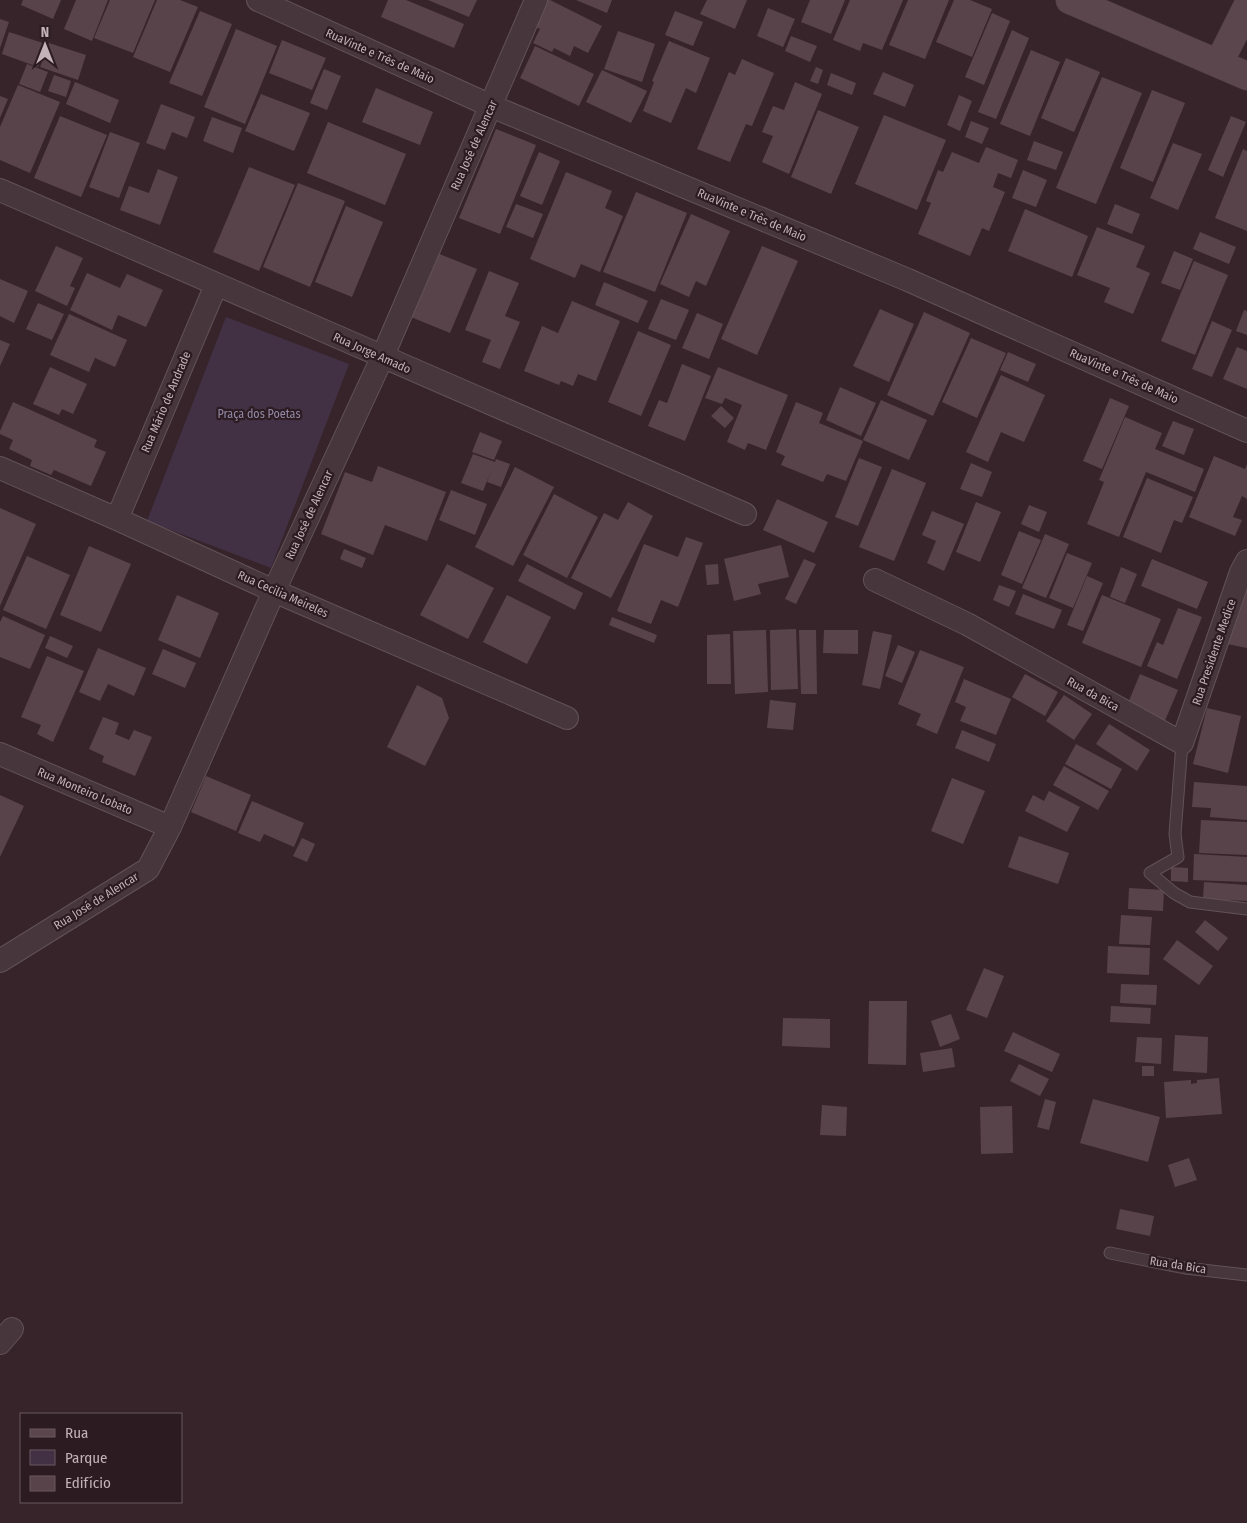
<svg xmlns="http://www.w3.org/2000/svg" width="1247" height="1523" font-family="'Fira Sans Condensed',sans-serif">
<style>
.green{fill:#423144}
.building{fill:#58434b}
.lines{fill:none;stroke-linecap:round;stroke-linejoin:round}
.lane-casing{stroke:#625258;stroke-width:13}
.street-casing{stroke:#625258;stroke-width:24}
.secondary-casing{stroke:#504046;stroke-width:29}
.lane{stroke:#47373d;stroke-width:11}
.street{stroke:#47373d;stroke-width:22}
.secondary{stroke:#5a464c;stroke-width:28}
.labels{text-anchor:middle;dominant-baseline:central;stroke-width:4.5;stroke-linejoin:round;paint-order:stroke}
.street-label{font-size:12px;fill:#c3b2b8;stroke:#2c1c22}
.park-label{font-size:12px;fill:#9289a7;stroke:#2c1c22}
</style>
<rect width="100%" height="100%" fill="#37242b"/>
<path class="green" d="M226,317L349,364L271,568L147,521Z"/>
<path class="building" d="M23,0H61L53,19L21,5Z
M76,0H108L92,41L64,29Z
M110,0H155L133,53L94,38Z
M157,0H180L198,7L170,72L133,57Z
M388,0H406L464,24L454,48L381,17Z
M428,0H477L469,17Z
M546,0H550L602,26L588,53L574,46L570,56L554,48L552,52L533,43L540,29L534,26Z
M576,0H612L607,13Z
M707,0H747L735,29L700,14Z
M810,0H845L831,34L801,22Z
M850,0H903L882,50L863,43L860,51L833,40Z
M908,0H949L925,59L889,45Z
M954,0H970L992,9L972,57L936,42Z
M768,8L795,19L783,47L757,36Z
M200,11L232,24L202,96L169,83Z
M675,11L703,22L693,46L665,35Z
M992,13L1010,21L984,85L965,77Z
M0,19L9,22L0,48Z
M236,29L277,46L245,124L204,107Z
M1012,30L1029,38L996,119L978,112Z
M618,31L655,44L642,82L604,69Z
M9,32L46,44L38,67L2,54Z
M791,36L817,46L810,62L785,51Z
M282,40L326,58L312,90L269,73Z
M669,41L710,58L696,93L686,88L671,123L643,111L654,82L652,81Z
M49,43L86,55L78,80L40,67Z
M535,46L594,74L579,106L520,78Z
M1031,50L1060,62L1030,136L1000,124Z
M1066,58L1100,72L1074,132L1041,118Z
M742,59L774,73L752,126L746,124L730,162L697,149L729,72L735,75Z
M27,64L48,72L40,92L19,84Z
M816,67L823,70L818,84L810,81Z
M324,69L341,76L327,110L310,103Z
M602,70L647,91L631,123L586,102Z
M883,72L914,85L905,107L873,94Z
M831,73L856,83L852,95L827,85Z
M54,75L71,81L66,97L48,91Z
M1102,77L1142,93L1096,204L1056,188Z
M75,82L119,100L110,123L66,104Z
M795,82L822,94L789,174L762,162L773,136L762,132L773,106L784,110Z
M18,85L60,102L30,173L0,160V127Z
M376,88L433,112L420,145L362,122Z
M1152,90L1185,103L1153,182L1120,168Z
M261,94L310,113L294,151L245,131Z
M959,95L972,101L960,131L947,125Z
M0,96L8,99L0,118Z
M161,104L195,117L187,138L172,132L165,150L146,143Z
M818,110L859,127L831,194L791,177Z
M884,115L946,140L917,210L855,184Z
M60,116L107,135L81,197L34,178Z
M1231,116L1246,122L1223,177L1208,170Z
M212,117L242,128L233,153L203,141Z
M971,121L989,128L982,144L965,137Z
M328,122L406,154L385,205L307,173Z
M496,129L536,145L500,234L459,218Z
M110,132L140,143L119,198L89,187Z
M1034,141L1063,152L1056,170L1027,160Z
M1173,143L1202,154L1178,210L1150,198Z
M986,147L1018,160L1011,178L998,173L993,187L1005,192L989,231L982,228L970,256L918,234L931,203L926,201L938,170L943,172L952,152L979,163Z
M1243,149L1247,151V231L1215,218Z
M539,152L560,161L542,205L520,196Z
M249,167L295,185L259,271L213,252Z
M158,169L178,177L160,225L120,210L129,186L149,193Z
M1023,170L1047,180L1036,207L1012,198Z
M566,172L612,191L605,208L623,216L600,272L581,264L575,278L530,259Z
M298,183L345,201L310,287L263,267Z
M636,192L687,213L655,292L603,272Z
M516,204L543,214L533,238L506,227Z
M1115,204L1140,214L1132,234L1107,224Z
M346,206L383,222L352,297L315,282Z
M1025,209L1088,236L1072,277L1008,251Z
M691,214L730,231L706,286L696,281L689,297L660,284Z
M1097,227L1145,246L1136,267L1150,273L1133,314L1104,302L1110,288L1077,275Z
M1200,232L1236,247L1229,264L1193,249Z
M56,246L83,258L70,286L75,288L67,306L35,291Z
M762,246L798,261L757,355L721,339Z
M1174,251L1193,259L1180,290L1161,283Z
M437,253L477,269L450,333L411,317Z
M1194,261L1228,275L1195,355L1161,341Z
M489,271L519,283L505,316L520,322L500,369L482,362L491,340L465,330Z
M87,273L120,288L127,274L163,290L146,327L118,315L112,330L70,310Z
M0,279L28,291L14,323L0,316Z
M604,282L648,301L638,323L595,305Z
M661,299L689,310L676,340L648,329Z
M572,301L620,321L596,381L578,374L573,386L561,381L559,385L524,371L542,326L558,333Z
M38,303L64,314L52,340L26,329Z
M880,309L914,324L889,382L853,366Z
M1244,310L1247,311V335L1236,331Z
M924,312L970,333L933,416L887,395Z
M697,313L723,324L709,359L682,348Z
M69,314L127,340L115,367L95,358L89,372L50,355Z
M1212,321L1232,330L1212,377L1192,369Z
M638,331L671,345L641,416L608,402Z
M971,338L1006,353L977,418L942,402Z
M0,340L10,344L0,366Z
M1237,347L1247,351V389L1223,379Z
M1008,352L1036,364L1028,382L1000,370Z
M682,364L711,376L685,441L648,426L659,400L667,403Z
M50,367L87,384L73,414L62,409L59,415L33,404Z
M718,367L788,395L766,450L748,443L745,450L727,442L742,405L725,398L722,404L705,398Z
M1001,375L1045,395L1024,442L1001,432L988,462L966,452Z
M840,387L876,403L861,436L826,420Z
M1110,398L1129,406L1102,469L1083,461Z
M881,400L927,420L909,460L863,440Z
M13,402L97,440L94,447L106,452L91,486L54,470L51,475L30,466L32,460L9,449L13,440L0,434V431Z
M796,402L823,413L819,423L863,441L846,481L827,474L823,482L781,465L785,456L776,452Z
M721,406L734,418L725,428L711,416Z
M1125,417L1162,433L1155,449L1204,469L1195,492L1146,472L1119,537L1087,524L1104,482L1099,480Z
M1173,421L1194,429L1184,455L1162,446Z
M480,432L502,441L494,460L472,452Z
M473,454L495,462L496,459L510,464L501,487L487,482L491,471L483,491L461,483Z
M1214,456L1245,469L1247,464V499L1242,496L1233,517L1242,520L1235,536L1189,517Z
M859,458L882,467L858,526L835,517Z
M971,463L992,472L982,497L960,489Z
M378,466L446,492L427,541L385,525L373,555L321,534L345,472L372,482Z
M515,467L554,487L513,566L475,547Z
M892,469L926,483L894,561L859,547Z
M1147,478L1193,497L1182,523L1174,520L1161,553L1123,537Z
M451,490L487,504L475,535L439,520Z
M554,494L598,517L567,578L523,555Z
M777,499L828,522L814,553L763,530Z
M628,502L653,516L611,598L571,578L604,513L618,520Z
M976,502L1001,512L980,562L956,552Z
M1029,505L1047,512L1039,532L1021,524Z
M0,508L36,524L0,606Z
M932,511L964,524L944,571L927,563L936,541L922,535Z
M1019,531L1041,540L1022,584L1001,575Z
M1045,534L1069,544L1046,598L1022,588Z
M686,537L703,543L678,607L661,600L651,624L617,611L644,544L678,557Z
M781,545L789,577L758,584L761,594L734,601L724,559Z
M89,546L131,564L101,632L60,615Z
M344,549L366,558L362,568L340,559Z
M1067,553L1092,563L1073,608L1049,598Z
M27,556L70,575L46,629L3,610Z
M804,559L816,564L796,604L785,599Z
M1152,559L1208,582L1197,609L1141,586Z
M447,564L494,588L468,639L420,615Z
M527,564L583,593L575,610L518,581Z
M718,564L719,584L707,585L705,565Z
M1121,567L1137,574L1125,603L1110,597Z
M1087,576L1103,583L1083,631L1067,625Z
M1247,584V648L1227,644Z
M999,585L1016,591L1009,607L993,600Z
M1023,594L1062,610L1054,629L1015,614Z
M177,595L219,613L200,658L158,640Z
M507,595L551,617L527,664L483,642Z
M1102,595L1161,619L1141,667L1082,643Z
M1178,608L1202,617L1177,679L1147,666L1157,642L1163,645Z
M3,616L45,635L30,669L0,657V622Z
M612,617L657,635L654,643L609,625Z
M796,629L798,689L771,690L770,630Z
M766,630L768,692L735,694L733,631Z
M799,630H816L817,694H801Z
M824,630H858V654L823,653Z
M873,631L892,635L880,689L862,685Z
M730,634L731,684H707V635Z
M50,636L73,646L67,658L45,648Z
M898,645L915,652L902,683L885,676Z
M98,648L146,668L134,696L108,684L100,701L79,692Z
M163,649L196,663L185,688L152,674Z
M920,650L964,667L937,734L916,725L921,714L898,704Z
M47,656L84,671L53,742L37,734L41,725L21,717Z
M1025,674L1058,692L1045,716L1012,697Z
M1140,674L1178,690L1164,723L1126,708Z
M964,679L1011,699L996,735L960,721L966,707L955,702Z
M417,685L442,698L449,718L425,766L387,747Z
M1064,695L1092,714L1074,740L1046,721Z
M770,700L796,703L793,730L767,728Z
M1207,708L1241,716L1228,773L1193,764Z
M103,717L119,723L115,734L129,740L134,730L152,737L135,776L102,762L104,756L89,749Z
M1109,724L1150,750L1137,771L1096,744Z
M962,730L996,744L989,762L955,748Z
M1076,744L1122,769L1111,789L1065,764Z
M1064,766L1109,791L1098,810L1053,785Z
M206,776L251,795L236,831L191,812Z
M952,778L985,791L963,844L931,831Z
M1194,782L1247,786V820L1210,817L1211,808L1192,807Z
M1049,791L1080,807L1067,832L1025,811L1033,795L1044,801Z
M0,795L24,806L0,857Z
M252,801L304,823L294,847L264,834L260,842L238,833Z
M1201,820L1247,822V855L1199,853Z
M1019,836L1069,853L1058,884L1008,867Z
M302,838L315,844L307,862L293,856Z
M1194,854L1247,857V882L1193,880Z
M1171,867L1188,868V882L1171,881Z
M1204,882L1247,885V901L1203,899Z
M1129,888L1164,890L1163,911L1128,909Z
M1121,915L1152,917L1150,945L1119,944Z
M1205,920L1228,938L1218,951L1195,932Z
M1177,940L1213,966L1199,985L1163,959Z
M1108,946L1150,948L1149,975L1107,973Z
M984,968L1004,976L987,1018L966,1010Z
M1121,984L1157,985L1156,1005L1120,1003Z
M869,1001H907L906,1065L868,1064Z
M1111,1006L1151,1008L1150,1024L1110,1022Z
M951,1014L960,1039L940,1047L931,1021Z
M783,1018L830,1019V1048L782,1046Z
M1013,1032L1060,1054L1052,1072L1004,1051Z
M1175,1035L1208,1037L1207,1073L1173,1071Z
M1137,1037L1162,1038L1161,1064L1135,1062Z
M952,1048L955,1067L923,1072L920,1053Z
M1019,1064L1049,1079L1040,1096L1010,1081Z
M1142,1066H1154V1076H1142Z
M1219,1078L1222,1114L1166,1118L1164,1082L1191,1080V1084L1197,1083V1080Z
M1045,1099L1056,1102L1049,1130L1037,1127Z
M1093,1099L1160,1117L1148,1162L1080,1143Z
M822,1105L847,1107L846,1136L820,1135Z
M1012,1106L1013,1153L981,1154L980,1107Z
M1189,1158L1197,1180L1175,1187L1168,1165Z
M1120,1209L1154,1216L1150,1236L1116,1229Z"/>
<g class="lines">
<defs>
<path id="lane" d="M1182,743L1175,834L1178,857L1150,873L1174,893L1190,902L1247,909
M1110,1253L1185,1268L1247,1275"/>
<path id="street" d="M258,0L491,106L908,280L1247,431
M0,190L745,514
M0,468L117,519L274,591L567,718
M117,519L216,285
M875,580L967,624L1182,743L1241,572L1247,561
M0,754L170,827
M0,961L148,869L170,827L274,591L382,358L536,0
M0,1343L12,1329"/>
<path id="secondary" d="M1070,0L1247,76
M1219,63L1247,7"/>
</defs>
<use href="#lane" class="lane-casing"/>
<use href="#street" class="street-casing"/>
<use href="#secondary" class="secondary-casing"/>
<use href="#lane" class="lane"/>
<use href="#street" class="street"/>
<use href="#secondary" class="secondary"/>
</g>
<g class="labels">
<g class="street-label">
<text transform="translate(380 56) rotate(24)">RuaVinte e Três de Maio</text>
<text transform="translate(474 145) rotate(-66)">Rua José de Alencar</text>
<text transform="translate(752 215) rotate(23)">RuaVinte e Três de Maio</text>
<text transform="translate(372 353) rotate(24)">Rua Jorge Amado</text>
<text transform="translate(1124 376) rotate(24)">RuaVinte e Três de Maio</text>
<text transform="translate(166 402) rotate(-67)">Rua Mário de Andrade</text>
<text transform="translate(309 515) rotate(-65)">Rua José de Alencar</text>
<text transform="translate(283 594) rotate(24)">Rua Cecilia Meireles</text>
<text transform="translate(1214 652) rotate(-71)">Rua Presidente Medice</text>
<text transform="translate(1093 694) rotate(29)">Rua da Bica</text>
<text transform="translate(85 791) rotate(23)">Rua Monteiro Lobato</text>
<text transform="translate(96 901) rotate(-32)">Rua José de Alencar</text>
<text transform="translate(1178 1265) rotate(9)">Rua da Bica</text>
</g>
<g class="park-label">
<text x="259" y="414">Praça dos Poetas</text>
</g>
</g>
<rect x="20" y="1413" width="162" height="90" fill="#2c1c22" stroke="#68585e"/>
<rect x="30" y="1429" width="25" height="8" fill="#5a464c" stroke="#68585e"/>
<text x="65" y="1438" font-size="15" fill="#c3b2b8">Rua</text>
<rect x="30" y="1450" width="25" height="15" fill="#423144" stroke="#68585e"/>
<text x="65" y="1463" font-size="15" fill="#c3b2b8">Parque</text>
<rect x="30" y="1476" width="25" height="15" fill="#58434b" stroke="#68585e"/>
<text x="65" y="1488" font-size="15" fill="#c3b2b8">Edifício</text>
<g transform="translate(45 45)" stroke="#2c1c22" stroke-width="4" paint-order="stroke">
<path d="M0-4L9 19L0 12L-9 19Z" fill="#c3b2b8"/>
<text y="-8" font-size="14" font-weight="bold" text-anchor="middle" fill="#c3b2b8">N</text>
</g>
</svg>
